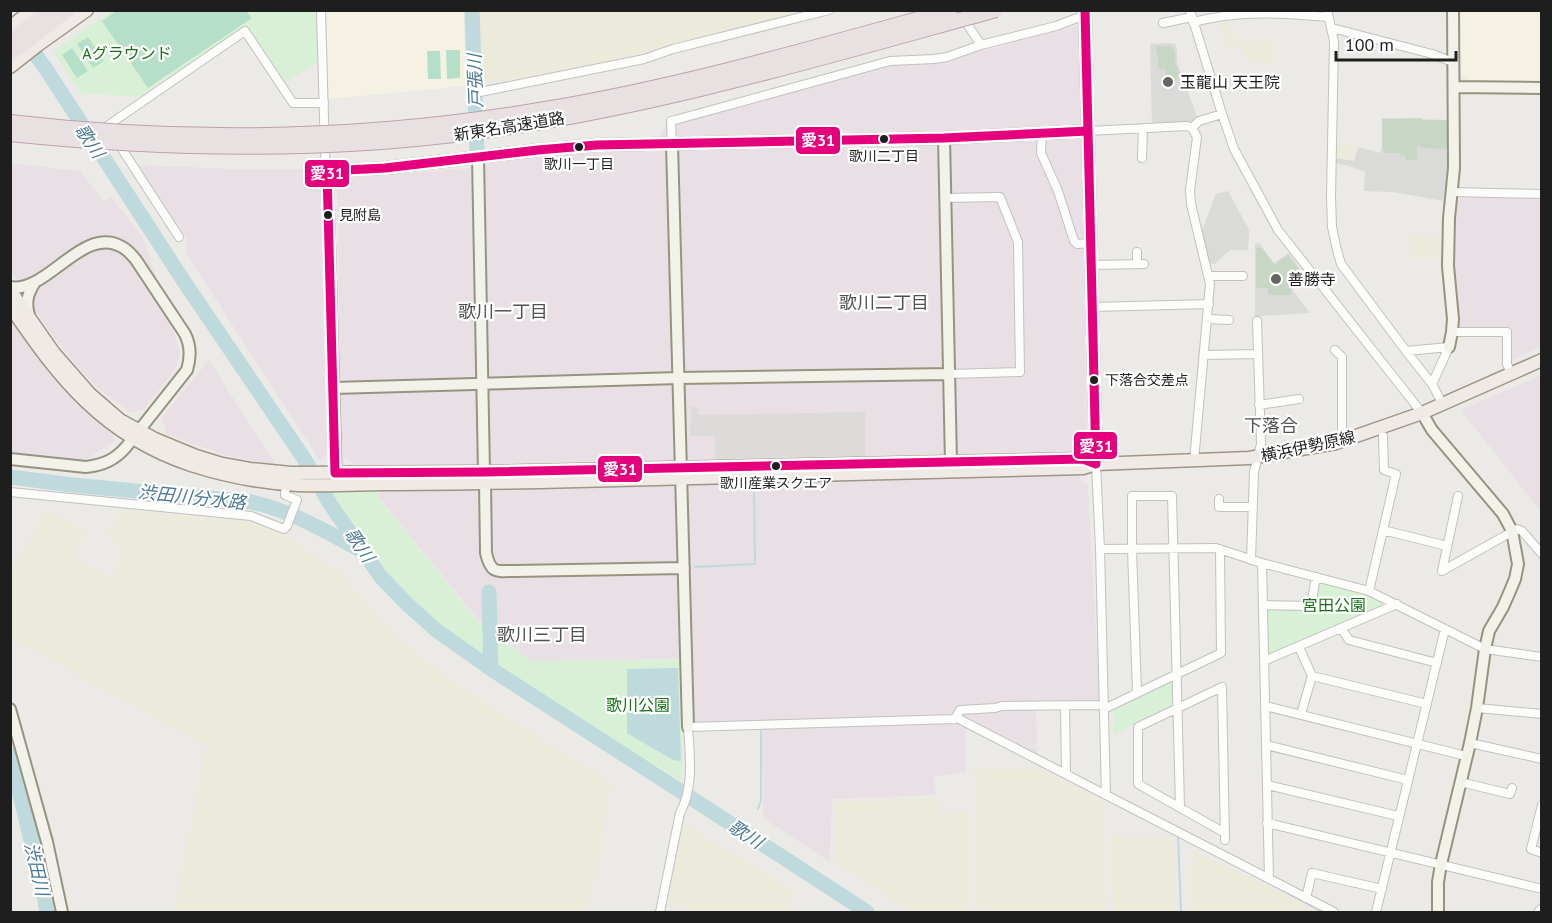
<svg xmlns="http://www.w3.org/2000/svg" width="1552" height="923" font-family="'PT Sans','Noto Sans JP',sans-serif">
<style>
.industrial{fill:#e9e0e6}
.education{fill:#f5f2e3}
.religious{fill:#dadad8}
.farmland{fill:#ebeadb}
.cemetery{fill:#c7d6c5}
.park{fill:#d8f0d5}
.pitch{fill:#b6dfc9}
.parking{fill:#dcdbda}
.water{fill:#bedadc}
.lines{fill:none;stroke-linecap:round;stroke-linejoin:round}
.stream{stroke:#bedadc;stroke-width:2}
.river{stroke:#bedadc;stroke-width:15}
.street-casing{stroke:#c2c1bf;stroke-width:10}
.secondary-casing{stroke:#959481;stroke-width:14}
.primary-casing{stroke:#a09486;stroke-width:15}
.highway-casing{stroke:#bea1ad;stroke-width:16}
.street{stroke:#fcfcfb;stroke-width:8}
.secondary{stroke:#f2f2eb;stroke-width:10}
.primary{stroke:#efeae5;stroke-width:12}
.highway{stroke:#e9e0e2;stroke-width:14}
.highway-bridge-casing{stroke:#bea1ad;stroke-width:16;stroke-linecap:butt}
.highway-bridge{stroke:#e9e0e2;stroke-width:14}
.bus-1-casing{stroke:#fff;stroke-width:14}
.bus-1{stroke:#e5007d;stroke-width:9}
.poi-dot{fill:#666564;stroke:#fff;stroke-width:2}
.bus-dot{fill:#1e1e1e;stroke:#fff;stroke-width:2}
.labels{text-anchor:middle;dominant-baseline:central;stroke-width:4.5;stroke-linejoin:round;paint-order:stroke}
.bus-label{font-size:14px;fill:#1e1e1e;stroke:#fff}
.park-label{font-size:16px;fill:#197216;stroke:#fff}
.poi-label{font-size:16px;fill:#1e1e1e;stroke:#fff;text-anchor:start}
.street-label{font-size:16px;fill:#1e1e1e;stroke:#fff}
.water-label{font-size:18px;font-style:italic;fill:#4c7a96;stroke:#fff}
.neighbourhood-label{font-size:18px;fill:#515151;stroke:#fff}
.line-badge{stroke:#fff;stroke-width:2}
.badge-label{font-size:16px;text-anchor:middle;font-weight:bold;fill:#fff}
</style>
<rect width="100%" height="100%" fill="#eceae7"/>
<path class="industrial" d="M1079,25L1087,437L1075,450L1080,479L1088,486L1100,701L1036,700L1037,757L965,722L966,772L934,777L936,795L832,799L830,862L763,818L762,721L691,723L683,659L531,661L479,621L378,496V490L356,466L341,454L337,179L468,168L560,150L655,148L667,122L879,68L880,62H952V59Z
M10,163L80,171L104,202L111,197L143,237L179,348L180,354L176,368L144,410L129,412L100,390L76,365L46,327L11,273Z
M134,165L236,169H319L331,449L320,461L186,253L187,239Z
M1465,196L1541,198V347L1510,361V328H1462L1457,324L1452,272V205Z
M10,319L26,343L50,375L77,405L114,436L115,441L85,460H64L11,453Z
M209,360L276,465L224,455L166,434L162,417Z
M1541,375V512L1461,410Z"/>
<path class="education" d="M326,11H464L465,86L328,99Z
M1461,11H1541V82L1469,80L1461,73L1460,49Z"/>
<path class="religious" d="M1171,43L1172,44L1175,43L1177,51V63L1198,119L1193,121L1152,124L1150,44Z
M1382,118L1449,120V152L1443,201L1393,192L1364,191L1365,172L1349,166L1335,163V158L1354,161L1358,147L1380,153L1382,148Z
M1228,191L1249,230L1248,250H1230L1215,264L1209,263L1202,230L1216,194Z
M1255,243H1259L1274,263L1289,253L1304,274L1291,284L1294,288L1293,291L1310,313L1260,316V319L1255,320Z"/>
<path class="farmland" d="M477,11H804L555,74L479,84Z
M1227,17L1236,42L1273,39V65L1247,61V58L1244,57V47H1228L1217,19Z
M1335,141L1353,145L1350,159L1334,156Z
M1411,234L1440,238V258H1409Z
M47,509L86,532L73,557L112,579L127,549L106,537L122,509L203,518L245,520L289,537L343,576L376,616L426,663L515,723L611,783L597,866L587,912H174L207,747L11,638V563L16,566Z
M1034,765L1103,801L1106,912H977L974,768L1032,770Z
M938,797L939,813H967L968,912H912L836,862V803Z
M684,824L792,890L788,911L786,912H698L667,905Z
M1111,837H1174L1176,912H1113Z
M1193,850L1321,912H1190Z"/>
<path class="cemetery" d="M1156,46H1172V49L1175,50V66H1178L1177,80H1166L1165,69H1158V54H1156Z
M1422,118V120H1449V149L1422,148L1420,146H1417V160H1406L1405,156H1401L1400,153H1385V150L1382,149V119Z
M1256,248H1262L1274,265L1288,255L1302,273L1289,283L1291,287V295H1268V288H1256Z"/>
<path class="park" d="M111,11H318L319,61L283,84L246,27L138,97L81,93L53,51Z
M376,490L381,501L478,622L531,661L682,660L683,761L680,780L656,765L651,764C611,739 571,714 531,689C484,661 435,632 400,590L328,493L330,492Z
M1318,580L1367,593L1383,600V605L1271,656L1267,653L1266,609L1312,608Z
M1174,677L1176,705L1113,735V708Z"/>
<path class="pitch" d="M118,10L246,11L252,18L148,88L102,21Z
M88,37L104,61L93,68L77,44Z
M72,48L88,71L77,78L62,55Z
M446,50H460V78L447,79Z
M427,51H440L441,79H428Z"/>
<path class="parking" d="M691,407H698V415L865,412V456L715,459V436H690Z"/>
<path class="water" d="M678,668L681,761L673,760L627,733V669Z"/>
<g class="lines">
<path class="stream" d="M695,567L755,564L754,489
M758,809L761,800V731
M1178,836L1181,912
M1212,853L1323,912"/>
<path class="river" d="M472,10L477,152
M23,38L46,69L185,283L305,460L330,504L381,577L407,604L436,630L491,669L784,858L867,912
M10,477L73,485L251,502C290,510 324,531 359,549
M489,592L490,637
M490,642L491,669
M10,755L41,880L47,912"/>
<defs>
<path id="street" d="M321,10L325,154L327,171
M958,10L981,45
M1190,10L1222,114L1234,149L1278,230L1422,413
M1327,10L1334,41L1331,197L1332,227L1336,246L1341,264L1406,351L1432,384L1442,403
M1193,22C1210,18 1226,15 1244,14C1272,12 1300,15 1327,17
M1163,23L1192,17
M1332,28L1432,54L1453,62
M480,92L644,59L673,49L829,10
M1192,128L1199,121L1222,114
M109,130L107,126L245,31L293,103H324
M1088,131L1187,126L1192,128L1197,137L1190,190L1191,204L1210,284L1194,461
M1042,133L1041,153L1058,191L1074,241L1077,244L1091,243
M118,143L179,237
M672,144L671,121L675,120L890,61L934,59L947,57L981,45L1056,26L1085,15
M1142,158L1143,128
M1451,192L1542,194
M945,198L1000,197L1018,242L1020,372L949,374
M1137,252V264
M1091,265L1144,264
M1209,276H1243
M1092,307L1209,304
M1208,319L1229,320
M1452,332H1507V364L1511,374
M1335,350L1342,357V428L1346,440
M1406,351L1449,347L1432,384
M1204,355L1258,354
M1259,405L1299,399
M1096,464L1100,549L1106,795L1334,912
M10,492L251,516L284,529L287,526L297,500L285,495L286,484
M1458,496L1442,571L1517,529L1522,531L1542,554
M1219,499V507H1253
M1383,530L1447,546
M1100,549L1216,548L1262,563L1369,591L1485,649L1542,657
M1251,560L1254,472L1261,444L1257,321
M1262,563L1269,879
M1369,591L1396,474L1384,470L1383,436
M1264,605L1311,606L1316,577
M1341,628L1349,640L1437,663
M1299,647L1312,676L1301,714
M1264,661L1397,604
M1312,676L1427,704
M1137,692L1132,550V496H1172L1180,807
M1065,706L1066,774
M1265,706L1466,756
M1477,708L1542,714
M1104,709L1221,653L1220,549
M955,719L957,718L1106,795
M1470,743L1542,759
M1266,745L1408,780
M1460,782L1510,794L1512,788
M1267,785L1398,816
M1542,805L1531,849L1542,853
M1267,823L1542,889
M1225,833L1138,784V727L1222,687L1225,840
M1306,898L1312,873L1382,889
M660,912L680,813C694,787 690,756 688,727L955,719L960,710L995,708L1002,706L1104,705
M1376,912L1445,629
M1538,912L1542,908"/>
<path id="secondary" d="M1085,10L1096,464
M1454,87L1542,88
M944,138L951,462
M672,144L688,727
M478,157L484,472
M10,287C47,294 83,224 122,247C128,250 132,255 136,260L185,334C191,346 191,357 187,370L126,447C115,460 103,465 86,467L10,459
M29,315C25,302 28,293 35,282
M1449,347L1452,332L1453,319L1448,266L1449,218L1454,168L1453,10
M333,388L679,378L949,374
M1422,413L1432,430L1503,514L1512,531L1518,564L1515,579L1510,591L1503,607L1489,631L1485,649L1477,708L1470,743L1441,864L1438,882V912
M485,483L486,553C491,574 496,571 515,571L684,568
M336,485L327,171L385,168L538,150L597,145L944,138L1088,131
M10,709L47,842L62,912"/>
<path id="primary" d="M10,27L32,10
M10,67L38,45L87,10
M10,290L54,353L90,394L120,420L155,439L196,456L222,464L250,469L291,473L484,472L1083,459L1096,464
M10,306C59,379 104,436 191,465C225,476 262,483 298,485C326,486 355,484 384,484C435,484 487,483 539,482C720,478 901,473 1083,468L1096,464L1249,458L1336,443L1422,413L1542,360"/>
<path id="highway" d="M10,40L50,10
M10,54L68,10"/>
</defs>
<use href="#street" class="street-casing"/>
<use href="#secondary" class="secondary-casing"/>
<use href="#primary" class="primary-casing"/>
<use href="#highway" class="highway-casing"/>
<use href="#street" class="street"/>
<use href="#secondary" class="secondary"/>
<use href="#primary" class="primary"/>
<use href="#highway" class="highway"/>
<defs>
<path id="highway-bridge" d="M10,122C190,143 366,140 545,109C682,86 816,47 950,10
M10,134C165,150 322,153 477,132C654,108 825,57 996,10"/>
</defs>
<use href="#highway-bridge" class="highway-bridge-casing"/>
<use href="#highway-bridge" class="highway-bridge"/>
<defs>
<path id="bus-1" d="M1085,10L1088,131
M1088,131L1096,464L1083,459L484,472L335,473L327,171L385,168L538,150L597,145L944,138Z"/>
</defs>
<use href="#bus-1" class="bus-1-casing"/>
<use href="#bus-1" class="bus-1"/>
</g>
<g class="poi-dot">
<circle cx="1168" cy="82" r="6"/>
<circle cx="1276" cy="279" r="6"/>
</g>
<g class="bus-dot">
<circle cx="884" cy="139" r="5"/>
<circle cx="579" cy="147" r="5"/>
<circle cx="328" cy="215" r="5"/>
<circle cx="1094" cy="380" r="5"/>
<circle cx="776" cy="466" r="5"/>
</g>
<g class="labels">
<g class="bus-label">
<text x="884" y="156">歌川二丁目</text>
<text x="579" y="164">歌川一丁目</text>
<text x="339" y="215" text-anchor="start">見附島</text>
<text x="1105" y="380" text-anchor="start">下落合交差点</text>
<text x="776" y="483">歌川産業スクエア</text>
</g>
<g class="park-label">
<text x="127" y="53">Aグラウンド</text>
<text x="1334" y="605">宮田公園</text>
<text x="638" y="705">歌川公園</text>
</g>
<g class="poi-label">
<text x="1180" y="82">玉龍山 天王院</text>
<text x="1288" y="279">善勝寺</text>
</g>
<g class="street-label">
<text transform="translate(509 126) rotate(-9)">新東名高速道路</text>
<text transform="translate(1308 446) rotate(-12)">横浜伊勢原線</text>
</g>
<g class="water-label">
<text transform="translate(475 81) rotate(-92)">戸張川</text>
<text transform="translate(90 141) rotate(56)">歌川</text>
<text transform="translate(192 497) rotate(6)">渋田川分水路</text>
<text transform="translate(360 545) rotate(56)">歌川</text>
<text transform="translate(746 834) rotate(33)">歌川</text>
<text transform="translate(37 869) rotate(77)">渋田川</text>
</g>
<g class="neighbourhood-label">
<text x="884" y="302">歌川二丁目</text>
<text x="503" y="311">歌川一丁目</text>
<text x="1271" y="425">下落合</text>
<text x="542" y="634">歌川三丁目</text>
</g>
</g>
<g class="line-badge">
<rect x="795" y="126" width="46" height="29" rx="6" fill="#e5007d"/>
<rect x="304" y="159" width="46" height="29" rx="6" fill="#e5007d"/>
<rect x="1073" y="431" width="45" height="29" rx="6" fill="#e5007d"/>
<rect x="597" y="455" width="46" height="28" rx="6" fill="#e5007d"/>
</g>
<g class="badge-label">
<text x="818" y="146">愛31</text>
<text x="327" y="179">愛31</text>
<text x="1096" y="452">愛31</text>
<text x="620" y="475">愛31</text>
</g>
<rect width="1552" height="923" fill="none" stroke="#1e1e1e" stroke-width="24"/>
<path d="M1336 51v9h120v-9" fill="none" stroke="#1e1e1e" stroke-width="3"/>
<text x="1345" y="51" font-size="18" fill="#1e1e1e" stroke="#ffffff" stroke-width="4.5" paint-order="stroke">100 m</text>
</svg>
